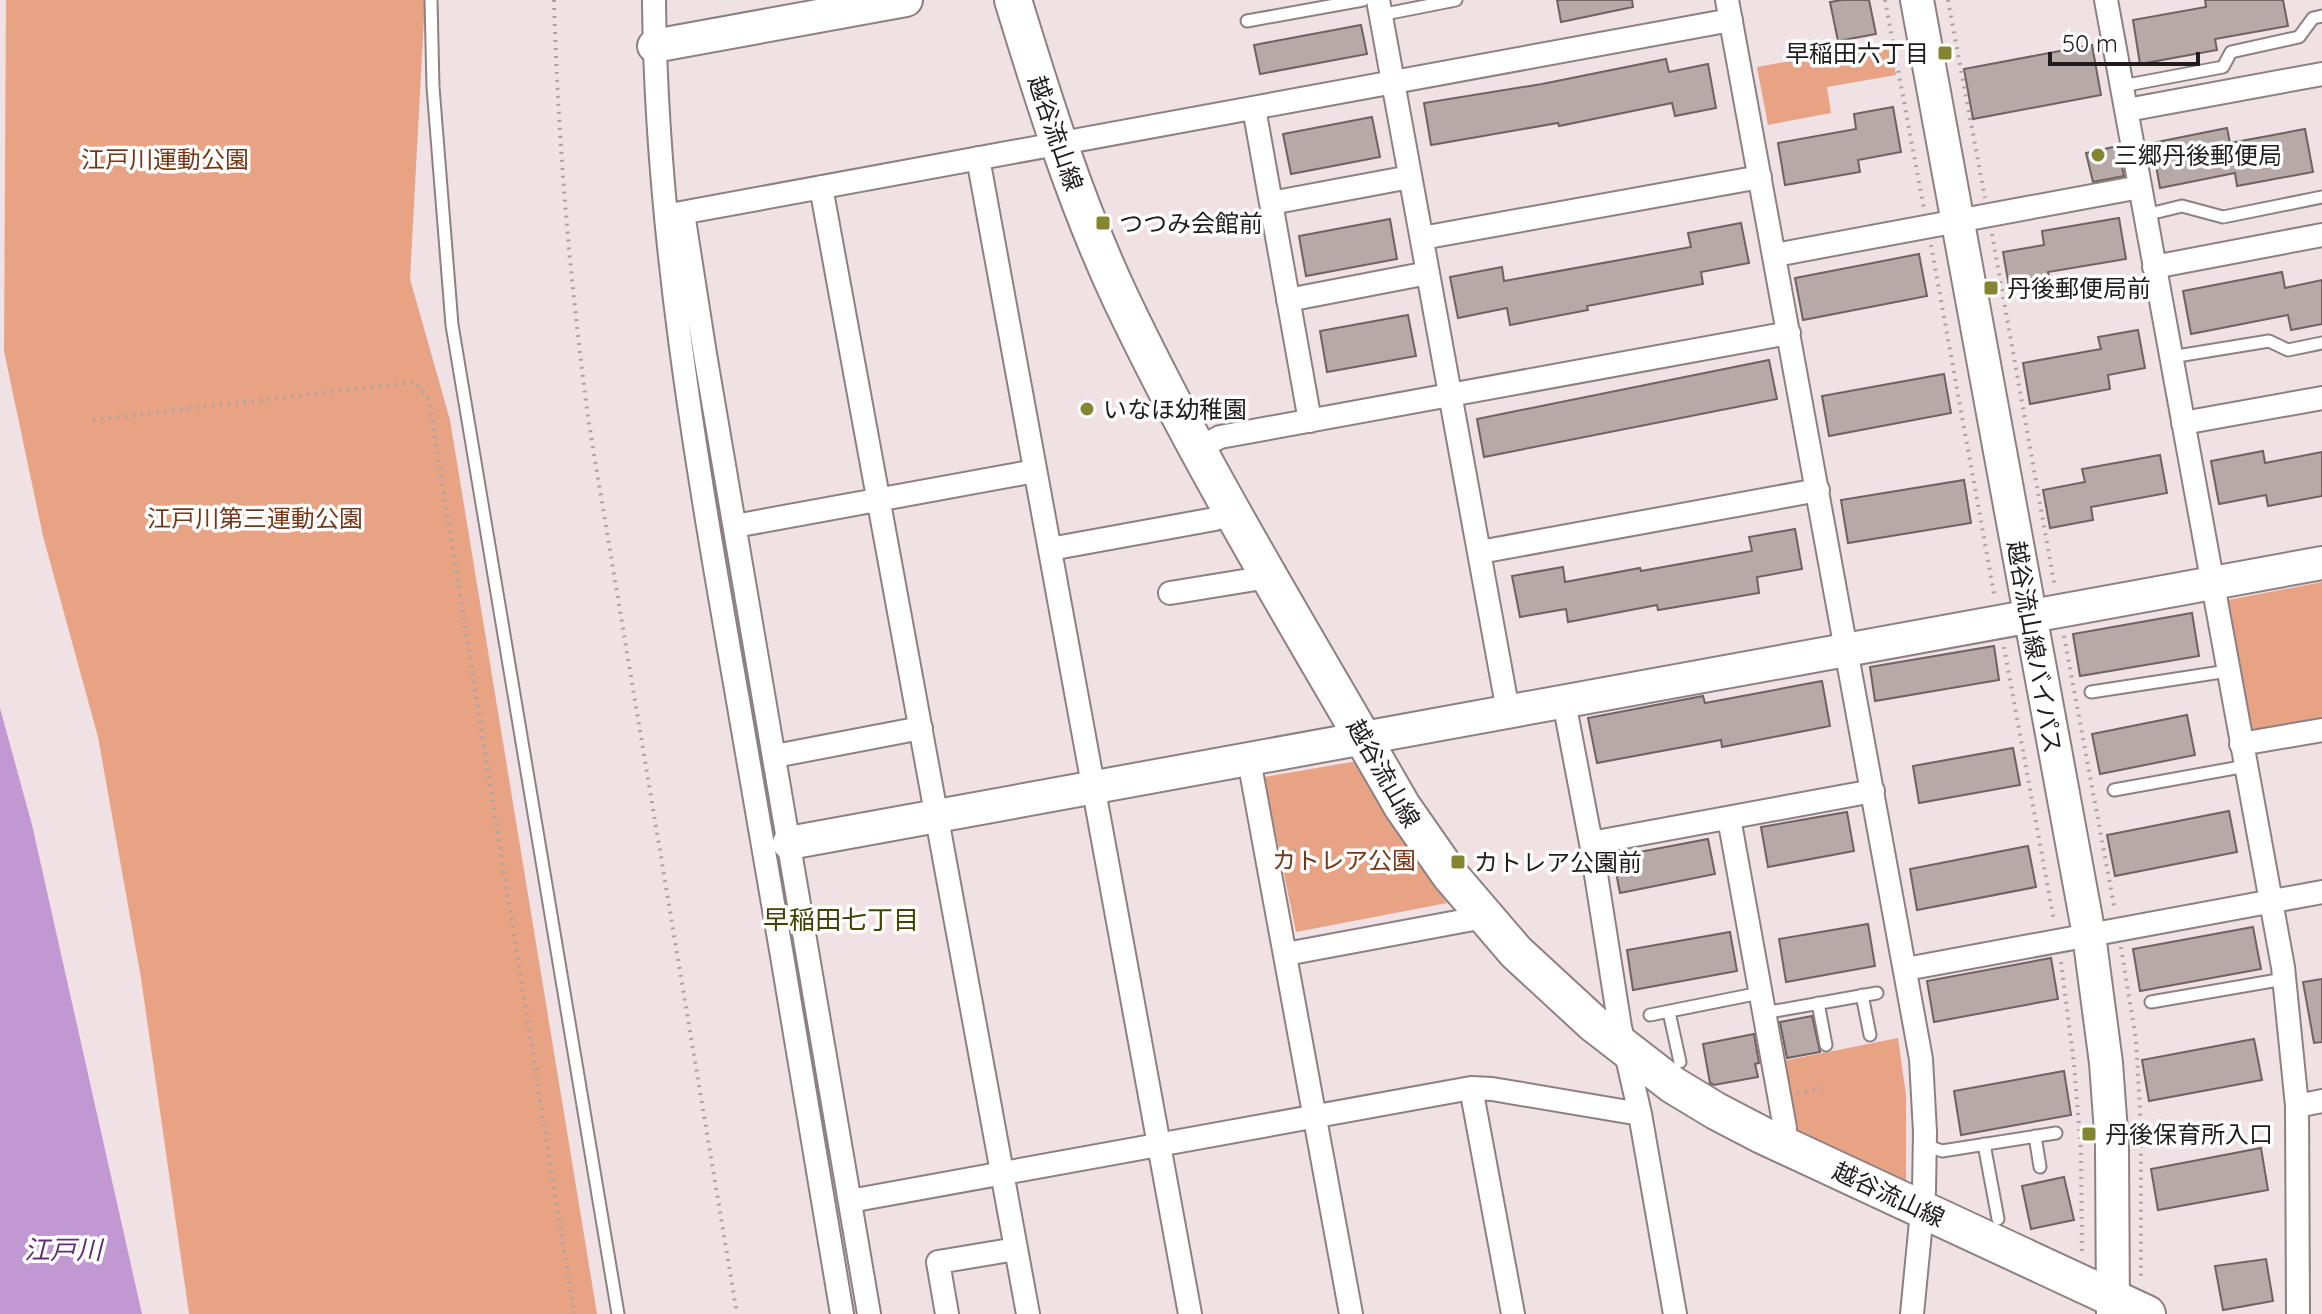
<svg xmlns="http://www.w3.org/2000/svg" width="2322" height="1314" font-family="Quicksand,'Noto Sans JP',sans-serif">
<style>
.green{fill:#e8a284}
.water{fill:#c298d3}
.building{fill:#b7a9a8;stroke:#6f6261;stroke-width:2}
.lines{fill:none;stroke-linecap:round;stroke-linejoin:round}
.lane-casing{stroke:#8d8083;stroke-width:15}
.street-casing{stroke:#8d8083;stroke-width:26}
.secondary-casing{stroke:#8d8083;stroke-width:36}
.primary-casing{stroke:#8d8083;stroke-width:40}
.path{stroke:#aca1a3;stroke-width:4;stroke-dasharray:2 6;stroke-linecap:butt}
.lane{stroke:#fff;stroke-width:11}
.street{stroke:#fff;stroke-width:22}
.secondary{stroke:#fff;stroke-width:32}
.primary{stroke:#fff;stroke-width:36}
.poi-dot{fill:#838530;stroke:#fff;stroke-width:3}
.labels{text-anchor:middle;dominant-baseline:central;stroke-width:7;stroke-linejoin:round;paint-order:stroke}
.poi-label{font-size:24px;fill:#201b1c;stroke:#fff;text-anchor:start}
.street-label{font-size:24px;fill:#201b1c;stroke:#fff}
.park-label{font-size:24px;fill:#763615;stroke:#fff}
.neighbourhood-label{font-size:26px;fill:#424301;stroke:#fff}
.water-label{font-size:26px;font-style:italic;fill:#622d74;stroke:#fff}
</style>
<rect width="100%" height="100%" fill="#efe1e4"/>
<path class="green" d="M6,0H425L410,279L450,420L597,1314H189L141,978L98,737L43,536L4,351Z
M1890,43L1896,75L1827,87L1831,113L1768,125L1757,67Z
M2322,582V720L2252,734L2228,600Z
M1358,761L1394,827L1447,903L1296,932L1264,777Z
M1898,1038L1906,1095V1183L1803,1139L1794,1126L1783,1061Z"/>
<path class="water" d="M0,708L32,825L142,1314H0Z"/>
<path class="building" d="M1557,0H1632L1633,7L1561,22Z
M1842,0H1869L1876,34L1838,41L1830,2Z
M2205,0H2283L2288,26L2215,39L2217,50L2140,64L2133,20L2206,7Z
M1361,25L1367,54L1260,74L1254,45Z
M2092,45L2101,95L1973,119L1964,69Z
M1666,59L1669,72L1708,64L1716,108L1675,116L1672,103L1559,126L1558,123L1431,145L1424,103L1542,84Z
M1893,107L1901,152L1858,160L1860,172L1785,185L1778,143L1856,129L1854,114Z
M1372,117L1380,157L1291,174L1283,134Z
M2227,128L2230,143L2305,129L2313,172L2237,186L2235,173L2160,188L2152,143Z
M2118,146L2124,176L2093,182L2086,153Z
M2119,218L2126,259L2048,272L2051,285L2010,292L2003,252L2044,245L2042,231Z
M1390,219L1397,259L1306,276L1299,236Z
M1741,223L1749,263L1701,272L1703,284L1587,306L1588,310L1510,325L1507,308L1458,318L1450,277L1502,267L1504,281L1691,247L1688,233Z
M1919,254L1927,296L1803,320L1795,278Z
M2282,272L2285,288L2322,280V324L2291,330L2288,315L2191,334L2183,291Z
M1408,315L1416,356L1327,372L1320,331Z
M2138,330L2145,368L2108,375L2110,389L2030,404L2023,363L2101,349L2098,337Z
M1769,360L1777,399L1484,457L1477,419Z
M1944,374L1951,413L1829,436L1822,396Z
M2263,451L2265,463L2322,452V496L2268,506L2266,495L2219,504L2211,461Z
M2160,455L2167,493L2091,507L2093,520L2050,528L2043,490L2085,482L2082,469Z
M1964,480L1971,523L1848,543L1841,500Z
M1795,529L1802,569L1757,577L1759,593L1658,610L1657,605L1568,622L1566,609L1520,617L1512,576L1563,567L1565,582L1640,568L1641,571L1752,551L1749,537Z
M2192,613L2199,656L2080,676L2073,634Z
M1994,646L1999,680L1875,701L1870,667Z
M1822,681L1830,726L1722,747L1721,740L1597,763L1588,718L1703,696L1705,703Z
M2187,715L2195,755L2100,774L2092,734Z
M2013,748L2020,785L1919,803L1913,766Z
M2229,811L2237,852L2115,876L2107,835Z
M1847,812L1854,851L1768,867L1761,827Z
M1708,839L1715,874L1620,893L1613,857Z
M2028,846L2036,887L1917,910L1910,869Z
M1868,924L1875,966L1786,982L1779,939Z
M2253,927L2261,969L2140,991L2133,949Z
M1730,932L1737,971L1633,990L1627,950Z
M2051,958L2058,999L1934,1022L1927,981Z
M2322,979V1042L2314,1043L2303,982Z
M1812,1016L1820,1052L1787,1058L1780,1022Z
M1754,1034L1759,1063L1755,1064L1758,1077L1714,1085L1710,1083L1703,1044Z
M2254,1039L2262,1080L2149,1101L2142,1060Z
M2064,1071L2071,1115L1961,1135L1954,1091Z
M2261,1148L2268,1190L2158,1210L2151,1169Z
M2064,1177L2074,1220L2031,1229L2022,1186Z
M2266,1259L2273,1301L2223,1310L2215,1266Z"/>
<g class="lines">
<defs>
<path id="lane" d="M431,0L433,87L452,325L618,1314
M1380,15L1456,0
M1247,21L1363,0
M2122,86L2223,67L2231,52L2299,37L2313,18L2322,16
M2145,215L2182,206L2223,217L2322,197
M2171,357L2269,341L2288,350L2322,343
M2091,692L2228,671
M2114,790L2246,766
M1862,995L1870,1035
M2151,1002L2284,979
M1818,1003L1826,1045
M1669,1012L1680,1062
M1764,1013L1877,993
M1650,1015L1760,993
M2035,1136L2040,1167
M1984,1144L1998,1219
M1925,1145L1942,1151L2056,1133"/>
<path id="street" d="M654,0C656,234 697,465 737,695C773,901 808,1108 842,1314
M1378,0L1508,711
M1727,0L1921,1059L1925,1132L1924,1191L1912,1314
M2106,0L2283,967L2297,1106L2298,1314
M1254,108L1310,421
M2127,110L2322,74
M978,158L1190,1314
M821,187L1028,1314
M1271,203L1410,177
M683,213L705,354L869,1314
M670,215L1731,20
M1422,238L1760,177
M1775,255L2140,187
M2154,267L2322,235
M1288,300L1428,273
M2183,423L2322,398
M1199,448L1220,437L1789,333
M735,526L1035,471
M1050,549L1215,519L1233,510
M1480,552L1818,490
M1170,593L1256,579L1268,572
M1564,702L1591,843L1620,1027L1640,1114L1675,1314
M2241,744L2322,730
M775,756L921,728
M1249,760L1351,1314
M1729,818L1785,1128L1780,1142
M1591,843L1873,791
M1286,954L1484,917
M1906,969L2322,892
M1471,1088L1513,1314
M2297,1106L2322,1101
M850,1201L1471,1088L1492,1089L1640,1114
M947,1314L938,1262L1016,1249"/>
<path id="secondary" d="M1917,0L2089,935L2106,1063L2112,1146L2113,1314
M654,46L906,0
M789,843L2322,563"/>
<path id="primary" d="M1013,0C1044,101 1075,201 1120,297C1203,472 1306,638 1402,806L1450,875L1516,952L1594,1024L1673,1085L1716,1111L1762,1135L2147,1314"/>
</defs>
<use href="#lane" class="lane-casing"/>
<use href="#street" class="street-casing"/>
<use href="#secondary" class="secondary-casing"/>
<use href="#primary" class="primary-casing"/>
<path class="path" d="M554,0C558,142 570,283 589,424L737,1314
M1885,0L1924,209
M1948,0L1985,198
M1992,234L2055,588
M1931,245L1995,599
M93,420L415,382L429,399L574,1314
M2064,636L2115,911
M2004,647L2054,921
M1286,852L1299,850
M2121,947L2136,1040L2141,1128V1281
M2061,962L2074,1064L2081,1151L2082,1256
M1797,1093L1822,1088"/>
<use href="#lane" class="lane"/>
<use href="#street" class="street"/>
<use href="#secondary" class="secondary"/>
<use href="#primary" class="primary"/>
</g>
<g class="poi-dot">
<rect x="1937" y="45" width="16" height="16" rx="4"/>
<circle cx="2098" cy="155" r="8"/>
<rect x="1095" y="215" width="16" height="16" rx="4"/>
<rect x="1983" y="280" width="16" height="16" rx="4"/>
<circle cx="1087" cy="409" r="8"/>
<rect x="1450" y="854" width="16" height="16" rx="4"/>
<rect x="2081" y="1126" width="16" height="16" rx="4"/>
</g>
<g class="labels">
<g class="poi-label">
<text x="1929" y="53" text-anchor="end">早稲田六丁目</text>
<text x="2114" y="155">三郷丹後郵便局</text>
<text x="1119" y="223">つつみ会館前</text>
<text x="2007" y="288">丹後郵便局前</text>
<text x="1103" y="409">いなほ幼稚園</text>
<text x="1474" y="862">カトレア公園前</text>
<text x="2105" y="1134">丹後保育所入口</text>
</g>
<g class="street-label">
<text transform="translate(1056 133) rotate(71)">越谷流山線</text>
<text transform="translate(2035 647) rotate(80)">越谷流山線バイパス</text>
<text transform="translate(1384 773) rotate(60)">越谷流山線</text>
<text transform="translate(1889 1194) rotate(25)">越谷流山線</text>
</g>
<g class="park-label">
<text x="165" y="159">江戸川運動公園</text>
<text x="255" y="518">江戸川第三運動公園</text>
<text x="1344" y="860">カトレア公園</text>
</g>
<g class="neighbourhood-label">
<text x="841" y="919">早稲田七丁目</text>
</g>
<g class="water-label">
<text x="63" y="1249">江戸川</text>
</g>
</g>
<path d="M2050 52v12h148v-12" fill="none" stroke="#201b1c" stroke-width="4"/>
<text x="2062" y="52" font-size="24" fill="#201b1c" stroke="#ffffff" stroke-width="6" paint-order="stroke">50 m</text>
</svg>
